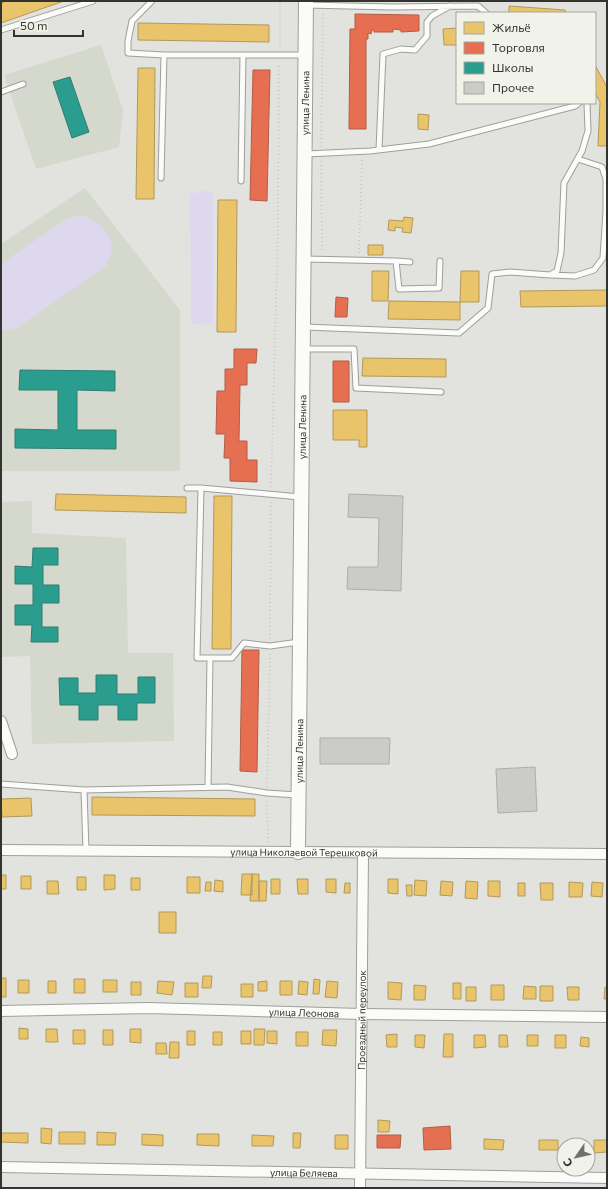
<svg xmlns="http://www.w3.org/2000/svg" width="608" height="1189" font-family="Commissioner,sans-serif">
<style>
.built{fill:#d5d8cc}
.green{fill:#ddd8ee}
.homes{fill:#e9c46a;stroke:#b29959}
.shops{fill:#e76f51;stroke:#b15d47}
.schools{fill:#2a9d8f;stroke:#2d7e72}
.building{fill:#cbccc8;stroke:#adadaa}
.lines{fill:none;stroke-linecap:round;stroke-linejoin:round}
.lane-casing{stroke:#9e9f9b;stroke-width:7}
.street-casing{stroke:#9e9f9b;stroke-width:12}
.secondary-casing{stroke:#9e9f9b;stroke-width:16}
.path{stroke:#c4c4c3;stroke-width:1.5;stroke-dasharray:1 3;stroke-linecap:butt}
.lane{stroke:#fbfbfa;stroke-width:5}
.street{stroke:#fbfbfa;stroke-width:10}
.secondary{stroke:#fbfbfa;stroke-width:14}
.labels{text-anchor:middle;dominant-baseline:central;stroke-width:4;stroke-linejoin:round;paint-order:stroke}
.street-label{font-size:10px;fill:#333430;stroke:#f1f2e9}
</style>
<rect width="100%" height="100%" fill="#e2e3de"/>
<path class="built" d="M101,45L123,110L119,147L36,169L4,75Z
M85,188L180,310V471H1V244Z
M32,501V533L126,538L128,653H173L174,741L32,744L30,656L1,657V502Z"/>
<path class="green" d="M204,191L213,192V323L203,325L191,323L190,194Z
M80,215C97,220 110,229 112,249C112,254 107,262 106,266L17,328L1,331V264L66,219Z"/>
<path class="homes" d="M7,1H64L1,23V3Z
M509,6L565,10L566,13H509Z
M138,23L269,25V42L138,40Z
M457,28V45H444L443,29Z
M595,65L607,87V146H598L600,102L595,93Z
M138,68H155L154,199H136Z
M418,114L429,115L428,130L418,129Z
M218,200H237L236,332H217Z
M404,217L413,218L411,233L402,232L403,228L395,227V231L388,230L389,220L403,221Z
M368,245H383V255H368Z
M372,271H389L388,301H372Z
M461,271H479V302H460Z
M607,290V306L521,307L520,291Z
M389,301L460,302V320L388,319Z
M363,358L446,359V377L362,376Z
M333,410H367V447H359V440H333Z
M56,494L186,497V513L55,510Z
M214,496H232L231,649H212Z
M92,797L255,799V816L92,815Z
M31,798L32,816L2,817L1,799Z
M242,874H252V895H241Z
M252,874H259V901H250Z
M1,875H6V889H1Z
M104,875H115V889L104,890Z
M21,876H31V889H21Z
M77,877H86V890H77Z
M187,877H200V893H187Z
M131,878H140V890H131Z
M271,879H280V894H271Z
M297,879H308V894H298Z
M326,879H336V893L326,892Z
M388,879H398V894L388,893Z
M215,880L223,881V892L214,891Z
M415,880L427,881L426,896L414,895Z
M47,881H58L59,894H47Z
M259,881H267L266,901H259Z
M441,881L453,882L452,896L440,895Z
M466,881L478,882L477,899L465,898Z
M488,881H500V897L488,896Z
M206,882H211V891H205Z
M569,882L583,883L582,897H569Z
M592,882L603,883L602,897L591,896Z
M345,883H350V893H344Z
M518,883H525V896H518Z
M540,883H553V900H541Z
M406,885H412V896H407Z
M159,912H176V933H159Z
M203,976H212L211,988H202Z
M1,978H6V997H1Z
M74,979H85V993H74Z
M314,979L320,980L319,994H313Z
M18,980H29V993H18Z
M103,980H117V992H103Z
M48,981H56V993H48Z
M158,981L174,982L172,995L157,993Z
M267,981V991H258V982Z
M280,981H292V995H280Z
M299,981L308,982L307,995L298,994Z
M327,981L338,982L337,998L325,997Z
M131,982H141V995H131Z
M388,982L402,983L401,1000L388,999Z
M185,983H198V997H185Z
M453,983H461V999H453Z
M241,984H253V997H241Z
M414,985L426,986L425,1000H414Z
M491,985H504V1000H491Z
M524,986L536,987V999H523Z
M540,986H553V1001H540Z
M466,987H476V1001H466Z
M567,987H579V1000H568Z
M605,987L607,988V999H604Z
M19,1028L28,1029V1039H19Z
M46,1029H57L58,1042H46Z
M130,1029H141V1043L130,1042Z
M254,1029H265L264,1045H254Z
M73,1030H85V1044H73Z
M103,1030H113V1045H103Z
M323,1030H337L336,1046L322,1045Z
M187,1031H195V1045H187Z
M241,1031H251V1044H241Z
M267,1031H277V1044L267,1043Z
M213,1032H222V1045H213Z
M296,1032H308V1046H296Z
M397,1034V1047H387L386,1035Z
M444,1034H453V1057H443Z
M415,1035H425L424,1048L415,1047Z
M474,1035H485L486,1047L474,1048Z
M499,1035H507L508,1047H499Z
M527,1035H538V1046H527Z
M555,1035H566V1048H555Z
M581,1037L589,1038V1047L580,1046Z
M170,1042H179V1058H169Z
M156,1043H166L167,1054H156Z
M378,1120L390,1121L389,1132H378Z
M41,1128L52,1129L51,1144L41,1143Z
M59,1132H85V1144H59Z
M97,1132L116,1133L115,1145H97Z
M1,1133H28V1143L1,1142Z
M293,1133H301L300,1148H293Z
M142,1134L163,1135V1146L142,1145Z
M197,1134H219V1146L197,1145Z
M252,1135L274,1136L273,1146H252Z
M335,1135H348V1149H335Z
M484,1139L504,1140L503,1150L484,1149Z
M539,1140H558V1150H539Z
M594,1140H607V1152L594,1153Z"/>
<path class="shops" d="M355,14L419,15V31L401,32V30L393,29V32H374V30H372L371,34L368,33V39H366V129H349L350,29H355Z
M253,70H270L267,201L250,200Z
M336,297L348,298L347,317H335Z
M234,349H257L256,363H247V385H240L239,441H247V460H257V482L230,481V458H224L225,434H216L217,391H225V369H234Z
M333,361H349V402H333Z
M242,650H259L257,772L240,771Z
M450,1126L451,1149L424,1150L423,1128Z
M377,1135H401L400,1148H377Z"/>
<path class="schools" d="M70,77L89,132L72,138L53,82Z
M20,370L115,371V391L77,390V430H116V449L15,448V429L58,430V390H19Z
M33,548H58V565H43V585H59V603H42V627H58V642H31L32,625H15V605H33V584H15V566L32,567Z
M96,675H117V694H138V677H155V703H137V720H118V705H98V720H79V705H60L59,678H78V693H96Z"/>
<path class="building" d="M349,494L403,496L401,591L347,589L348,567H378L379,518L348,517Z
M320,738H390L389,764H320Z
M535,767L537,811L498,813L496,769Z"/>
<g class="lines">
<defs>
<path id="lane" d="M152,1L132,21L128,41V53L164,55
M306,5L392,7L478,6L486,13
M1,30L93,1
M1,92L23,84
M379,150L383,54L401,49L415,50L427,36V22L432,16L450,6
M306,154L370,151L429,144L575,106L579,103
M161,178L164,55H305
M241,181L243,55
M304,259L396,261L399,289L439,288L440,261
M396,261L410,262
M551,275L575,276L594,270L603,258L606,211V179L602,167L578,159
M304,327L459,333L488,308L492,274L510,272L550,275L557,271L561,253L564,183L582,151L588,131L587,103
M303,349H354L356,388L441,392
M187,488H201L300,497
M201,488L197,658H232L244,643L270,646L299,642
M1,784L84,790L86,850
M208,787L210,658
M84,790L227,787L267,793L297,795"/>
<g id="street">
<path d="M1,721L12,754"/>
<path id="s1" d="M1,850L607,854"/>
<path id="s2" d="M1,1011L148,1008L362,1014L607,1017"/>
<path id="s3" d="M1,1167L607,1178"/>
<path id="s4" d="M360,1188L363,853"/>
</g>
<g id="secondary">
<path id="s5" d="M298,852L306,1"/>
</g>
</defs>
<use href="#lane" class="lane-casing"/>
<use href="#street" class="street-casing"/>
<use href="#secondary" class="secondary-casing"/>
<path class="path" d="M280,47V1
M321,147L323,13
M321,161L322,253
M359,253L362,159
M271,487L278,227L279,63
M270,639L271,501
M267,787L270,653
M267,801L268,843"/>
<use href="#lane" class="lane"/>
<use href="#street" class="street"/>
<use href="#secondary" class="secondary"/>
</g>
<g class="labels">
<g class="street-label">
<text stroke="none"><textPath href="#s5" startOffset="749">улица Ленина</textPath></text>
<text stroke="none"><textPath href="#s5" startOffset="425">улица Ленина</textPath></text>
<text stroke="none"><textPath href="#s5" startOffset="101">улица Ленина</textPath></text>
<text stroke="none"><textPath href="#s1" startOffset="303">улица Николаевой Терешковой</textPath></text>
<text stroke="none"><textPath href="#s2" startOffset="303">улица Леонова</textPath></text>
<text stroke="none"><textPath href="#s4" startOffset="168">Проездный переулок</textPath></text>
<text stroke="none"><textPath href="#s3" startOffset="303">улица Беляева</textPath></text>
</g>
</g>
<rect width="608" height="1189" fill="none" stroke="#333430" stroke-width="4"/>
<rect x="456" y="12" width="140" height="92" fill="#f1f2e9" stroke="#a5a69f"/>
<rect x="464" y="22" width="20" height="12" fill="#e9c46a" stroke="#a5a69f"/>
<text x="492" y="32" font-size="12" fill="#333430">Жильё</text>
<rect x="464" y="42" width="20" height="12" fill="#e76f51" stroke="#a5a69f"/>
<text x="492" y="52" font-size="12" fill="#333430">Торговля</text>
<rect x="464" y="62" width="20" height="12" fill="#2a9d8f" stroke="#a5a69f"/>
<text x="492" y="72" font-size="12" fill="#333430">Школы</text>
<rect x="464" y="82" width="20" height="12" fill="#cbccc8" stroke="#a5a69f"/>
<text x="492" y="92" font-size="12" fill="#333430">Прочее</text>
<g transform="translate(576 1157) rotate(236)"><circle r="19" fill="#f1f2e9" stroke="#a5a69f"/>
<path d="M0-3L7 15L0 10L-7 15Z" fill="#70716d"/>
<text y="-6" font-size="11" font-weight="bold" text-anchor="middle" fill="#333430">С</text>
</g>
<path d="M14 30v6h69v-6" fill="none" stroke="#333430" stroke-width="2"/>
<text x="20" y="30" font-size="12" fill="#333430" stroke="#f1f2e9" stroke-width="3" paint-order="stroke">50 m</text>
</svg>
